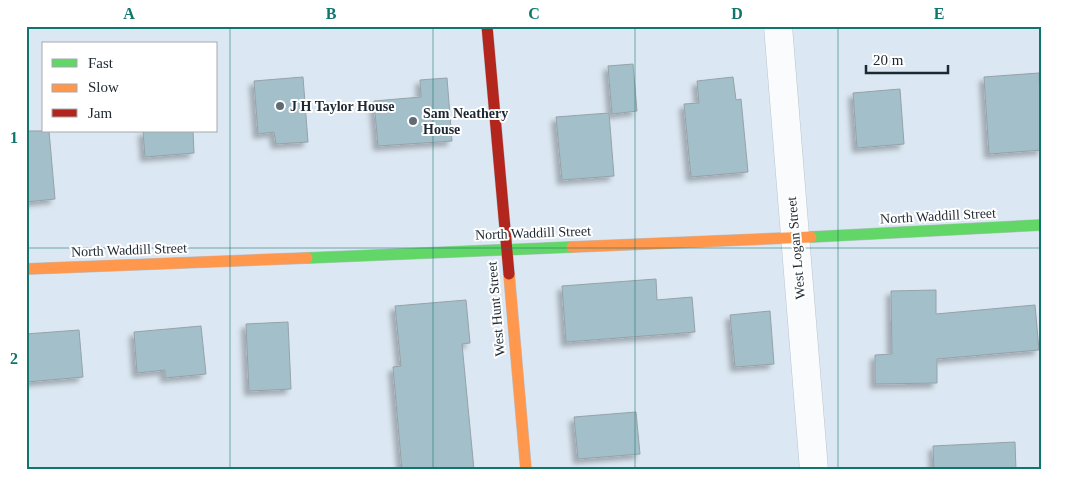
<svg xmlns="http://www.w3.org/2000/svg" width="1068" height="496" font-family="'Times New Roman',serif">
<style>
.building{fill:#a3bfca;stroke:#96a2a9;filter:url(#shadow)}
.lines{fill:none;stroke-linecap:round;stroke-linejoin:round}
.street-casing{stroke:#bac4ce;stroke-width:29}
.fast-casing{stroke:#bac4ce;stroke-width:12}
.slow-casing{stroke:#bac4ce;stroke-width:12}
.jam-casing{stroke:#bac4ce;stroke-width:12}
.street{stroke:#fafbfd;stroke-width:28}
.fast{stroke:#63d668;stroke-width:11}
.slow{stroke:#ff974d;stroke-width:11}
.jam{stroke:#b3261e;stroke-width:11}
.grid{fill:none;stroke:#0f766e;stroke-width:1;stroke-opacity:0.55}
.poi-dot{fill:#606b75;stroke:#fff;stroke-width:2}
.labels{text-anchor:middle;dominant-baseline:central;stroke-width:4;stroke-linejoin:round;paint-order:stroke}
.poi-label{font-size:14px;font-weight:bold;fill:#1e2832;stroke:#fff;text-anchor:start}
.street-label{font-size:14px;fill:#1e2832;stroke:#fff}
.neatline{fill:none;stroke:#0f766e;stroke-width:2}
.grid-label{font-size:16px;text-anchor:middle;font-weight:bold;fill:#0f766e}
</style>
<defs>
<filter id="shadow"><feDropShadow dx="-4.5" dy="4.5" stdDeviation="2.5" flood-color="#0004"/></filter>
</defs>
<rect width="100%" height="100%" fill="#dbe7f2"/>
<path class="building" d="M633,64L637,111L612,114L608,66Z
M1039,73L1042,150L989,154L984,77Z
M303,77L308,142L276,144L274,132L258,134L254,81Z
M733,77L736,100L741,99L748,172L691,177L684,104L699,103L697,81Z
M447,78L452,141L378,146L374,101L421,97L420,80Z
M900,89L904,144L857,148L853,93Z
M609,113L614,176L562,180L556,117Z
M26,131H49L55,199L26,202Z
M143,131H193L194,153L145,157Z
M656,279L657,300L692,297L695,332L566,342L562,286Z
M936,290V314L1035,305L1039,350L937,359V383L875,384V355L892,354L891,291Z
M466,300L470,343L462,344L474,470H402L393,367L401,366L395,306Z
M770,311L774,364L735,367L730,315Z
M288,322L291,389L249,391L246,324Z
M201,326L206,374L165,378V370L137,373L134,332Z
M79,330L83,377L26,382V334Z
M636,412L640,454L578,459L574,417Z
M1015,442L1016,470H934L933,446Z"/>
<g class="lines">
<defs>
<path id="street" d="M778,26L814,470"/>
<path id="fast" d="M811,237L1042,225
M307,258L572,247"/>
<path id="slow" d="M572,247L811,237
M26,269L307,258
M509,274L526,470"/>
<path id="jam" d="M487,26L509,274"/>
</defs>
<use href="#street" class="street-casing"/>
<use href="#fast" class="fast-casing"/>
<use href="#slow" class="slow-casing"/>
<use href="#jam" class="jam-casing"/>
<use href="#street" class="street"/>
<use href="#fast" class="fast"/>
<use href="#slow" class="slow"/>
<use href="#jam" class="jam"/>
</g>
<path class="grid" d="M230,26V470M433,26V470M635,26V470M838,26V470M26,248H1042"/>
<g class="poi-dot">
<circle cx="280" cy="106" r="5"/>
<circle cx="413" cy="121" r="5"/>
</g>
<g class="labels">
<g class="poi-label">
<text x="290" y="106">J H Taylor House</text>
<text x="423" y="113">Sam Neathery<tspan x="423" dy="16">House</tspan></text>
</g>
<g class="street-label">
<text transform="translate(938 216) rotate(-3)">North Waddill Street</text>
<text transform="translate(533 233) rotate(-2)">North Waddill Street</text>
<text transform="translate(796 248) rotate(-95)">West Logan Street</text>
<text transform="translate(129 250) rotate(-2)">North Waddill Street</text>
<text transform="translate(496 309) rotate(-95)">West Hunt Street</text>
</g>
</g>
<rect width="1068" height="496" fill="none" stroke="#ffffff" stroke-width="55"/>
<rect x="42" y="42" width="175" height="90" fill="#ffffff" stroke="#a5a9ad"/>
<rect x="52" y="59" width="25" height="8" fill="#63d668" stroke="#a5a9ad"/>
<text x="88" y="68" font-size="15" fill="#1e2832">Fast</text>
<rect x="52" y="84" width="25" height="8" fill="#ff974d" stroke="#a5a9ad"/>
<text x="88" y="92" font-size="15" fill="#1e2832">Slow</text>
<rect x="52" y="109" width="25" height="8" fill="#b3261e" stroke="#a5a9ad"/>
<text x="88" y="118" font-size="15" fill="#1e2832">Jam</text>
<path d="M866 65v8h82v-8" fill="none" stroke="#1e2832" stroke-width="2.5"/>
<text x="873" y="65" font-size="15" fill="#1e2832" stroke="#ffffff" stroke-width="4" paint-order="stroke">20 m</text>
<rect x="28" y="28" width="1012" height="440" class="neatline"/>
<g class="grid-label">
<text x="129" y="19">A</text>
<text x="331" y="19">B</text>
<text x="534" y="19">C</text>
<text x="737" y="19">D</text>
<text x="939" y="19">E</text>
<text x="14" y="143">1</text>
<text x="14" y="364">2</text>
</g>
</svg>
